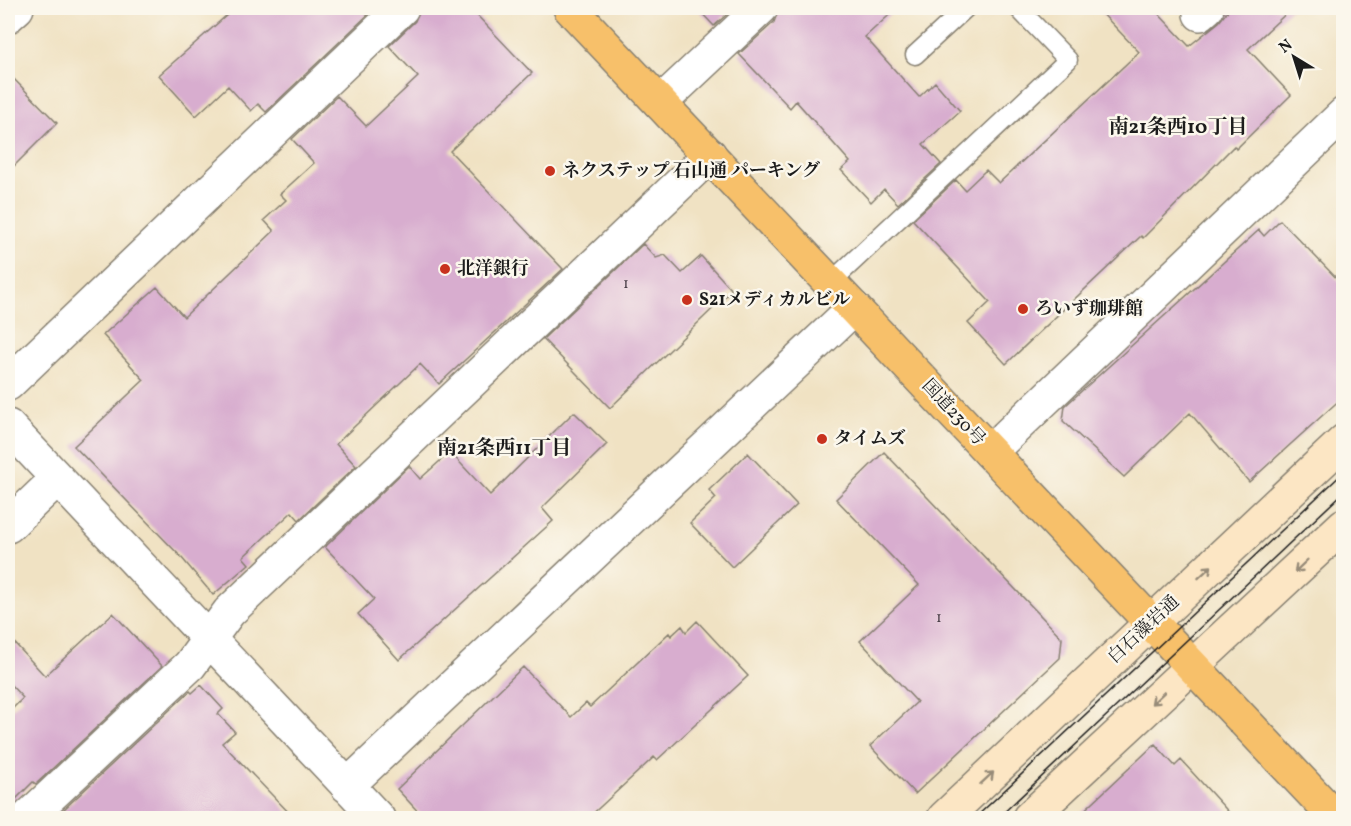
<svg xmlns="http://www.w3.org/2000/svg" width="1351" height="826" font-family="Vollkorn,'Noto Serif JP',serif">
<style>
.building{fill:#d8adcf}
.lines{fill:none;stroke-linecap:round;stroke-linejoin:round}
.lane-casing{stroke:#867f70;stroke-width:21}
.street-casing{stroke:#867f70;stroke-width:36}
.secondary-casing{stroke:#867f70;stroke-width:36}
.highway-casing{stroke:#867f70;stroke-width:36}
.lane{stroke:#fff;stroke-width:18}
.street{stroke:#fff;stroke-width:33}
.secondary{stroke:#fce6c4;stroke-width:33}
.highway{stroke:#f7c06b;stroke-width:33}
.tram{stroke:#1c1c1c;stroke-width:1.5}
.oneway{stroke:#978b78}
.poi-dot{fill:#c8321e;stroke:#fbf7ec;stroke-width:2}
.labels{text-anchor:middle;dominant-baseline:central;stroke-width:5;stroke-linejoin:round;paint-order:stroke}
.number-label{font-size:15px;fill:#4b4049}
.poi-label{font-size:18px;font-weight:bold;fill:#1c1c1c;stroke:#fbf7ec;text-anchor:start}
.street-label{font-size:18px;fill:#1c1c1c;stroke:#fbf7ec}
.neighbourhood-label{font-size:20px;font-weight:bold;fill:#1c1c1c;stroke:#fbf7ec}
</style>
<rect width="100%" height="100%" fill="#fbf7ec"/>
<filter id="ink" filterUnits="userSpaceOnUse"><feTurbulence type="fractalNoise" baseFrequency=".0167" numOctaves="2"/><feDisplacementMap in="SourceGraphic" scale="12" xChannelSelector="R" yChannelSelector="G"/><feConvolveMatrix kernelMatrix="1 2 1 2 8 2 1 2 1" color-interpolation-filters="sRGB"/></filter>
<filter id="wash" filterUnits="userSpaceOnUse"><feTurbulence type="fractalNoise" baseFrequency=".008" numOctaves="4" result="noise"/><feDisplacementMap in="SourceGraphic" scale="24" xChannelSelector="R" yChannelSelector="G"/><feGaussianBlur stdDeviation="1.35" result="paint"/><feColorMatrix in="noise" values="0 0 0 0 0 0 0 0 0 0 0 0 0 0 0 0 0 1.4 0 .05"/><feComposite in="paint" operator="in"/></filter>
<g filter="url(#wash)">
<rect width="100%" height="100%" fill="#f0e2c3"/>
<g id="blocks">
<path class="building" d="M235,8H375L266,112L258,104L251,111L228,86L196,116L159,75Z
M420,8H470L532,73L450,151L563,269L439,384L420,364L336,444L356,466L299,520L292,512L243,557L249,564L213,595L181,557L74,446L144,380L103,335L157,287L184,317L274,231L264,220L286,200L280,194L314,163L292,139L337,96L366,126L418,77L389,46L415,21Z
M697,8H734L714,26Z
M779,8H897L865,37L919,97L935,82L960,111L923,144L941,164L898,204L884,189L871,202L841,170L850,162L796,101L790,108L739,54L774,22Z
M1097,8H1153L1189,46L1219,22L1230,8H1292L1248,49L1291,95L1236,149L1234,146L1143,238L1141,236L1006,364L968,323L990,302L913,220L956,180L965,190L986,170L999,183L1139,52Z
M8,73L57,123L8,172Z
M1280,220L1344,286V396L1249,482L1190,413L1124,477L1063,421L1065,406L1259,230L1264,236Z
M643,244L656,258L665,255L682,273L701,256L732,290L610,408L543,339Z
M574,412L607,444L542,508L553,521L399,660L358,614L374,599L325,547L409,466L420,479L450,452L490,495Z
M884,452L1062,638L1060,658L915,794L870,746L917,702L860,641L919,585L836,499Z
M748,453L797,505L732,567L690,523L716,498L709,490Z
M113,613L162,666L36,784L33,782L8,807V713L23,698L8,682V636L45,676Z
M697,621L748,676L657,760L654,757L587,819H425L397,789L523,667L571,717L586,703L590,707L669,633L671,636L682,626L686,632Z
M201,685L223,709L218,714L235,732L222,743L295,819H67L61,812L190,691L192,693Z
M1155,744L1175,766L1181,760L1235,819H1075Z"/>
</g>
</g>
<g filter="url(#ink)">
<use href="#blocks" fill-opacity="0" stroke="#867f70" stroke-width="1.5"/>
<g class="lines">
<defs>
<path id="lane" d="M915,55L966,8
M830,283L1068,60L1018,8"/>
<path id="street" d="M1200,14L1207,8
M8,16L17,8
M660,103L761,8
M8,384L402,8
M8,426L378,818
M990,452L1344,114
M8,526L57,479
M347,786L854,308
M27,818L190,665L229,612L710,155"/>
<path id="secondary" d="M944,818L1344,441
M1029,818L1344,525"/>
<path id="highway" d="M570,8L1336,818"/>
</defs>
<use href="#lane" class="lane-casing"/>
<use href="#street" class="street-casing"/>
<use href="#secondary" class="secondary-casing"/>
<use href="#highway" class="highway-casing"/>
<use href="#lane" class="lane"/>
<use href="#street" class="street"/>
<use href="#secondary" class="secondary"/>
<use href="#highway" class="highway"/>
<path class="tram" d="M975,818L1344,472
M998,818L1344,492"/>
</g>
<defs><path id="oneway-shaft" d="M-6 0H5M1.5-3L5.5 0L1.5 3" fill="none" stroke-width="1.6" stroke-linecap="round" stroke-linejoin="round" transform="scale(1.5)"/></defs>
<g class="oneway">
<use href="#oneway-shaft" transform="translate(1301 566) rotate(136)"/>
<use href="#oneway-shaft" transform="translate(1205 572) rotate(-43)"/>
<use href="#oneway-shaft" transform="translate(1158 698) rotate(137)"/>
<use href="#oneway-shaft" transform="translate(987 778) rotate(-43)"/>
</g>
</g>
<g class="poi-dot">
<circle cx="550" cy="171" r="6"/>
<circle cx="445" cy="269" r="6"/>
<circle cx="687" cy="300" r="6"/>
<circle cx="1023" cy="309" r="6"/>
<circle cx="822" cy="439" r="6"/>
</g>
<g class="labels">
<g class="number-label">
<text x="626" y="284">1</text>
<text x="939" y="618">1</text>
</g>
<g class="poi-label">
<text x="562" y="171">ネクステップ 石山通 パーキング</text>
<text x="457" y="269">北洋銀行</text>
<text x="699" y="300">S21メディカルビル</text>
<text x="1035" y="309">ろいず珈琲館</text>
<text x="834" y="439">タイムズ</text>
</g>
<g class="street-label">
<text transform="translate(953 413) rotate(47)">国道230号</text>
<text transform="translate(1144 630) rotate(-43)">白石藻岩通</text>
</g>
<g class="neighbourhood-label">
<text x="1178" y="128">南21条西10丁目</text>
<text x="504" y="449">南21条西11丁目</text>
</g>
</g>
<rect width="1351" height="826" fill="none" stroke="#fbf7ec" stroke-width="30"/>
<g transform="translate(1294 57) rotate(322)" stroke="#fbf7ec" stroke-width="4.5" paint-order="stroke">
<path d="M0-4.5L10 22L0 15L-10 22Z" fill="#1c1c1c"/>
<text y="-9" font-size="16" font-weight="bold" text-anchor="middle" fill="#1c1c1c">N</text>
</g>
</svg>
